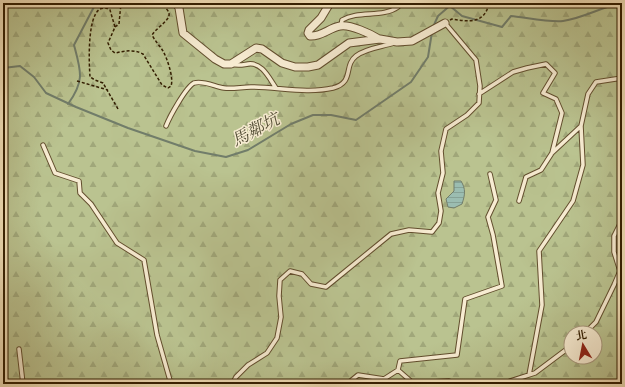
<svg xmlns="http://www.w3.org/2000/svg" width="625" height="387" font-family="'Gentium Book Plus','Noto Serif TC',serif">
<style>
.forest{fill:url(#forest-firs);stroke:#767048;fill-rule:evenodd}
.water{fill:url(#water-rules);stroke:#717d6a}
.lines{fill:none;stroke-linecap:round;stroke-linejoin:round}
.stream{stroke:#717d6a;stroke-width:2}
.service-casing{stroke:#624e2e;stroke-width:5.5}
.minor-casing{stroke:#624e2e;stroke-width:9}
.path{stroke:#321d00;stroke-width:1.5;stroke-dasharray:3 2;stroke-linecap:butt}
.service{stroke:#f7ecd2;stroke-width:3.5}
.minor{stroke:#f7ecd2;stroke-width:7}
.labels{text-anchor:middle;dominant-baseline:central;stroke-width:3;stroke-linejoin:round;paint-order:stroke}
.water-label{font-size:17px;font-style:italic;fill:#524d35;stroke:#f7ecd2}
</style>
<defs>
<pattern id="forest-firs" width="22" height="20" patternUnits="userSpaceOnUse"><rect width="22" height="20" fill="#bac390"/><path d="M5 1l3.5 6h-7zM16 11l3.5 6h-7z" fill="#a0a77a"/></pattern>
<pattern id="water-rules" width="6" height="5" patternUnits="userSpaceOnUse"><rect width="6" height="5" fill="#9bbdb1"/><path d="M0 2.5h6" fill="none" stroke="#86a296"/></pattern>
</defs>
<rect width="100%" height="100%" fill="#f3e1ba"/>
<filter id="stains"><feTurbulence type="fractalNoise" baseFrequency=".005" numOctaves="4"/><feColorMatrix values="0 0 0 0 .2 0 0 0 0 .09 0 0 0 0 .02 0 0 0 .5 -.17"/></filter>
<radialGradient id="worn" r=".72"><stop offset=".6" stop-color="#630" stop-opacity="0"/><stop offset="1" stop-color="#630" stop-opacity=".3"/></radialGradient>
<path class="forest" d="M3,3H622V384H3ZM571,333H595V357H571Z"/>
<path class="water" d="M454,181H461C466,189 465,195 462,204L454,208L448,207L446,199L454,191Z"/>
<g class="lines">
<path class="stream" d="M450,6L462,16L502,27L511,16C523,17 552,23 563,21C584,18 601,7 622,3
M433,27L438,16L453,3
M3,68L20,66L34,77L46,93L76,107L128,128L195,151L226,157L248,150L291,124L313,115H331L356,120L411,82L428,57L432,32
M68,104C85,81 81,71 74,45L96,3"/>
<defs>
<path id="service" d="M341,26L342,20C359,10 382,18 398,7L397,3
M231,64C238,66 241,65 248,64C262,62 269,78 276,88
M479,94L513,72L527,68L546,64L555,73L543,93L556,99L562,113L552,153
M166,126C170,116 186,87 194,83C203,80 216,87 224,88C233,89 242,87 251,87C278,87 307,94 333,88C355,82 343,66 356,56C366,48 382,47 394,43
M43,145L55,173L79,181L80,193L91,204L117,243L144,260L157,335L171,384
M519,201L526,177L541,170L552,153L581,126
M620,271L614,252V236L622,220
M585,333L596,322L614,285L620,271L622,270
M19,349L23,384
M398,370L400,361L457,355L465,299L502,286L493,235L488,217L496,200L490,174
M529,375L542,305L539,251L573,201L583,165L581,126L588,94L596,82L622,78
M232,384L236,377L248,365L267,353L277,338L281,317L279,296L280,280L290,271L302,274L311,284L326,287L391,234L409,230L432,232L439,223L441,211L438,193L443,173L441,151L446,129L467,115L479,103L480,86L476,60L445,23
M347,384L358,375L384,379L398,370L413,383L449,381L453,384
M501,384L535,373L571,346"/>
<path id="minor" d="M176,3L179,8L183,33L215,59L224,64H231L256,48L262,49L282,63L295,67H308L318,65L349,43L380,39L397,42L412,41L445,23
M330,3L321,18L309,30L308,33L310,36C321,37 329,28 340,26C350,24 371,34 379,39"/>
</defs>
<use href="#service" class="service-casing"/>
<use href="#minor" class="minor-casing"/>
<path class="path" d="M450,20L452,19C468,22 485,24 489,3
M115,27L119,24L121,3
M77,81L108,90
M118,109L103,83L95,80L90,77C89,63 87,17 100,9C102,8 104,8 106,8L110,10L115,27L108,43L111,50L115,53C125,51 134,49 143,54L162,85L168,88L171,86C174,78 167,58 163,51C160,46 155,41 152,35C161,22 182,16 158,3"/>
<use href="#service" class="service"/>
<use href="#minor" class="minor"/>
</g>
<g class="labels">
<g class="water-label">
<text transform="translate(255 129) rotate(-28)">馬鄰坑</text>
</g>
</g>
<rect width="625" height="387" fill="none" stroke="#f3e1ba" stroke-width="16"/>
<rect x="4" y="4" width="617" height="379" fill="none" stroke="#321d00" stroke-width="2"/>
<rect x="8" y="8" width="609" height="371" fill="none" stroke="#321d00"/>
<g transform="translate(583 345) rotate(350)"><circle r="19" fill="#f7ecd2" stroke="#a8997e"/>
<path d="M0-3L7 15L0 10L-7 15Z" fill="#8f2418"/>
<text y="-6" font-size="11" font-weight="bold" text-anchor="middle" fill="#321d00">北</text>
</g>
<rect width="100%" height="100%" filter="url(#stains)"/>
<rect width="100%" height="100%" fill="url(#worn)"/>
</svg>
